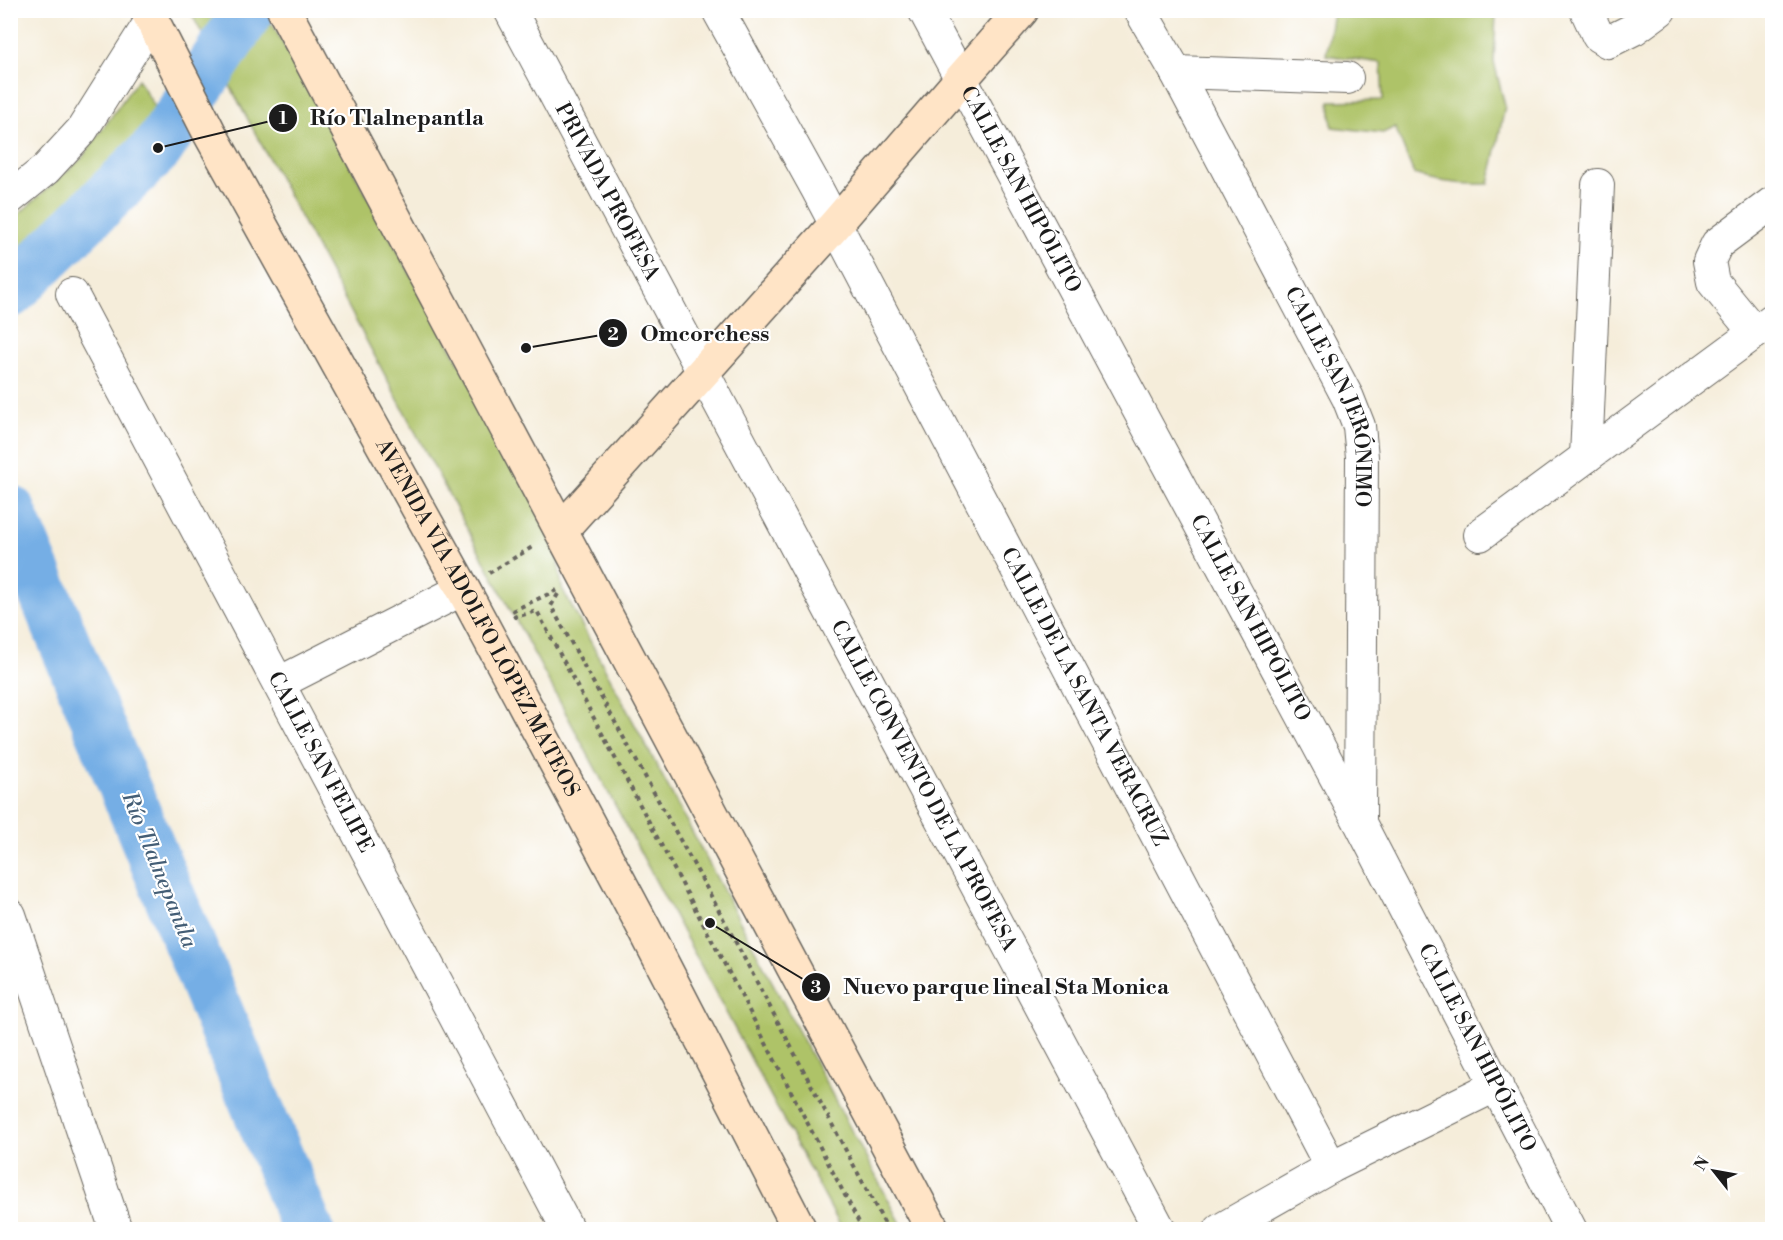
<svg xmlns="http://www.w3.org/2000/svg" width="1783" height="1240" font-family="'Libre Bodoni',serif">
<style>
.green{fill:#aec367;stroke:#657042;stroke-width:1.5}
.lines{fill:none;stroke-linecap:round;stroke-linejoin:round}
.river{stroke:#75aee5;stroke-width:52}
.street-casing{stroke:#68655e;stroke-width:34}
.secondary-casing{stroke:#68655e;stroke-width:36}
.path{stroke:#68655e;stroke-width:4;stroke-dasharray:4.5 4.5;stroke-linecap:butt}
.street{stroke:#fff;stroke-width:32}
.secondary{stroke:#ffe4c6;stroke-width:33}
.labels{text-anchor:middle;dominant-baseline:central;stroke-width:4.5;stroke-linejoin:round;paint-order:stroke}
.street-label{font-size:21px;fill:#1c1c1c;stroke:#fff}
.water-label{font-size:22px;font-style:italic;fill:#445e76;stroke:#fff}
.leader{fill:none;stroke:#1c1c1c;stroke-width:2}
.callout-dot{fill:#1c1c1c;stroke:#fff;stroke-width:2}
.mark-label{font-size:18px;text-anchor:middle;font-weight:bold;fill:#fff}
.callout-label{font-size:22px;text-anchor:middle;font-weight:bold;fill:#1c1c1c;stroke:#fff;stroke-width:4.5;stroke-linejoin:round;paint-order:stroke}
</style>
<rect width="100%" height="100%" fill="#fff"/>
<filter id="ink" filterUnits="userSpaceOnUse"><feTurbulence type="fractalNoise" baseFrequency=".0167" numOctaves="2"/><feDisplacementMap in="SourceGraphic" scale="12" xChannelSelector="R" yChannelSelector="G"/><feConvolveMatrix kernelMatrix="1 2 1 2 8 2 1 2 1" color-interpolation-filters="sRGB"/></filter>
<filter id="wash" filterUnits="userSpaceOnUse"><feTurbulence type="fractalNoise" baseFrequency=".008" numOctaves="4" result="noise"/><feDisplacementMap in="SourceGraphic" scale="24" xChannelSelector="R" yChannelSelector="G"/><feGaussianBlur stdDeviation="1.35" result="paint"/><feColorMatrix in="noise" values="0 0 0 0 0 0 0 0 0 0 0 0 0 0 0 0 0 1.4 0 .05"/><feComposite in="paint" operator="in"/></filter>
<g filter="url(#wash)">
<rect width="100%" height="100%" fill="#f5edda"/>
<path class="green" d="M190,11H265L554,534L562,588L904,1229H842Z
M1333,11H1496L1494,62L1505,106L1489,184C1462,185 1439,183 1414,174L1395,127L1383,133L1332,127L1330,101L1383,100L1381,63L1326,55Z
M138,79L159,114L150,132L11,270V221L82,158Z"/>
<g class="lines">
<path class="river" d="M10,292L158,148L249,10
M10,511L308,1230"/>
</g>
</g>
<g filter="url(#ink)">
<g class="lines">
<defs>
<g id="street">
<path id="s1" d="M510,10L1160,1230"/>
<path id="s2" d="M924,10L1360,823L1571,1230"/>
<path id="s3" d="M1140,10L1176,72L1348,398L1359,426L1362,457L1360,819"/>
<path d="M1586,10L1598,36L1608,42L1634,29L1660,10"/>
<path id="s4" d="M719,12L817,189L1331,1167"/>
<path d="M1176,72L1347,78"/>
<path d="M10,198L46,169L82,130L152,19"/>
<path id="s5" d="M72,294L568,1230"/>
<path d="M1755,333L1713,282L1709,261L1717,244L1772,203"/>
<path d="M1586,457L1598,185"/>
<path d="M1480,535L1772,320"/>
<path d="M279,683L463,589"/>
<path d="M10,915L116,1230"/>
<path d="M1220,1230L1331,1167L1497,1085"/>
</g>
<g id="secondary">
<path id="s6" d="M147,10L209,132L463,589L644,928L800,1230"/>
<path d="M284,10L933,1230"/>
<path d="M562,529L835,225L962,78L1022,10"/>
</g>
</defs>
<use href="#street" class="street-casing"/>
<use href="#secondary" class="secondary-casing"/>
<path class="path" d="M489,573L534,546
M557,590L512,611L515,617L537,611L742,997L863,1230
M558,594L551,606L716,905L888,1230"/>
<use href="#street" class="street"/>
<use href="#secondary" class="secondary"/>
</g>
</g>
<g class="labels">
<g class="street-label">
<text stroke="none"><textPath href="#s2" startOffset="204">CALLE SAN HIPÓLITO</textPath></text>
<text stroke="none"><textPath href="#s1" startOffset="206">PRIVADA PROFESA</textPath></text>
<text stroke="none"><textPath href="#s3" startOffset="434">CALLE SAN JERÓNIMO</textPath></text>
<text stroke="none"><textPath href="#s6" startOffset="692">AVENIDA VIA ADOLFO LÓPEZ MATEOS</textPath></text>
<text stroke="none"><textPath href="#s2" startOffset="690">CALLE SAN HIPÓLITO</textPath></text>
<text stroke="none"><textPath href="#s4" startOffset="776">CALLE DE LA SANTA VERACRUZ</textPath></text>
<text stroke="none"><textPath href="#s5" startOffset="530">CALLE SAN FELIPE</textPath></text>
<text stroke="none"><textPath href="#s1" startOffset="879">CALLE CONVENTO DE LA PROFESA</textPath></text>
<text stroke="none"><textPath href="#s2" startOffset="1176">CALLE SAN HIPÓLITO</textPath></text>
</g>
<g class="water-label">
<text transform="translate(159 870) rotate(68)">Río Tlalnepantla</text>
</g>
</g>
<path class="leader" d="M158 148L283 118M526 348L613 333M710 923L816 987"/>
<g class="callout-dot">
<circle cx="158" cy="148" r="6"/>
<circle cx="526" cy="348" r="6"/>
<circle cx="710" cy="923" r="6"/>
<circle cx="283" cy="118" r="15"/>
<circle cx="613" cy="333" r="15"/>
<circle cx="816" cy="987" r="15"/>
</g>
<g class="mark-label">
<text x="283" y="124">1</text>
<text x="613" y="340">2</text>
<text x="816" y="993">3</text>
</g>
<g class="callout-label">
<text x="397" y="125">Río Tlalnepantla</text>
<text x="705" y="341">Omcorchess</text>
<text x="1006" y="994">Nuevo parque lineal Sta Monica</text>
</g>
<rect width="1783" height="1240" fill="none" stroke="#fff" stroke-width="36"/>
<g transform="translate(1714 1171) rotate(301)" stroke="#ffffff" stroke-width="4.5" paint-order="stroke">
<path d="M0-4.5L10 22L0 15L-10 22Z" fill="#1c1c1c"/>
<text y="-9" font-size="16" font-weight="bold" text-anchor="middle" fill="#1c1c1c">N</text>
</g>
</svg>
